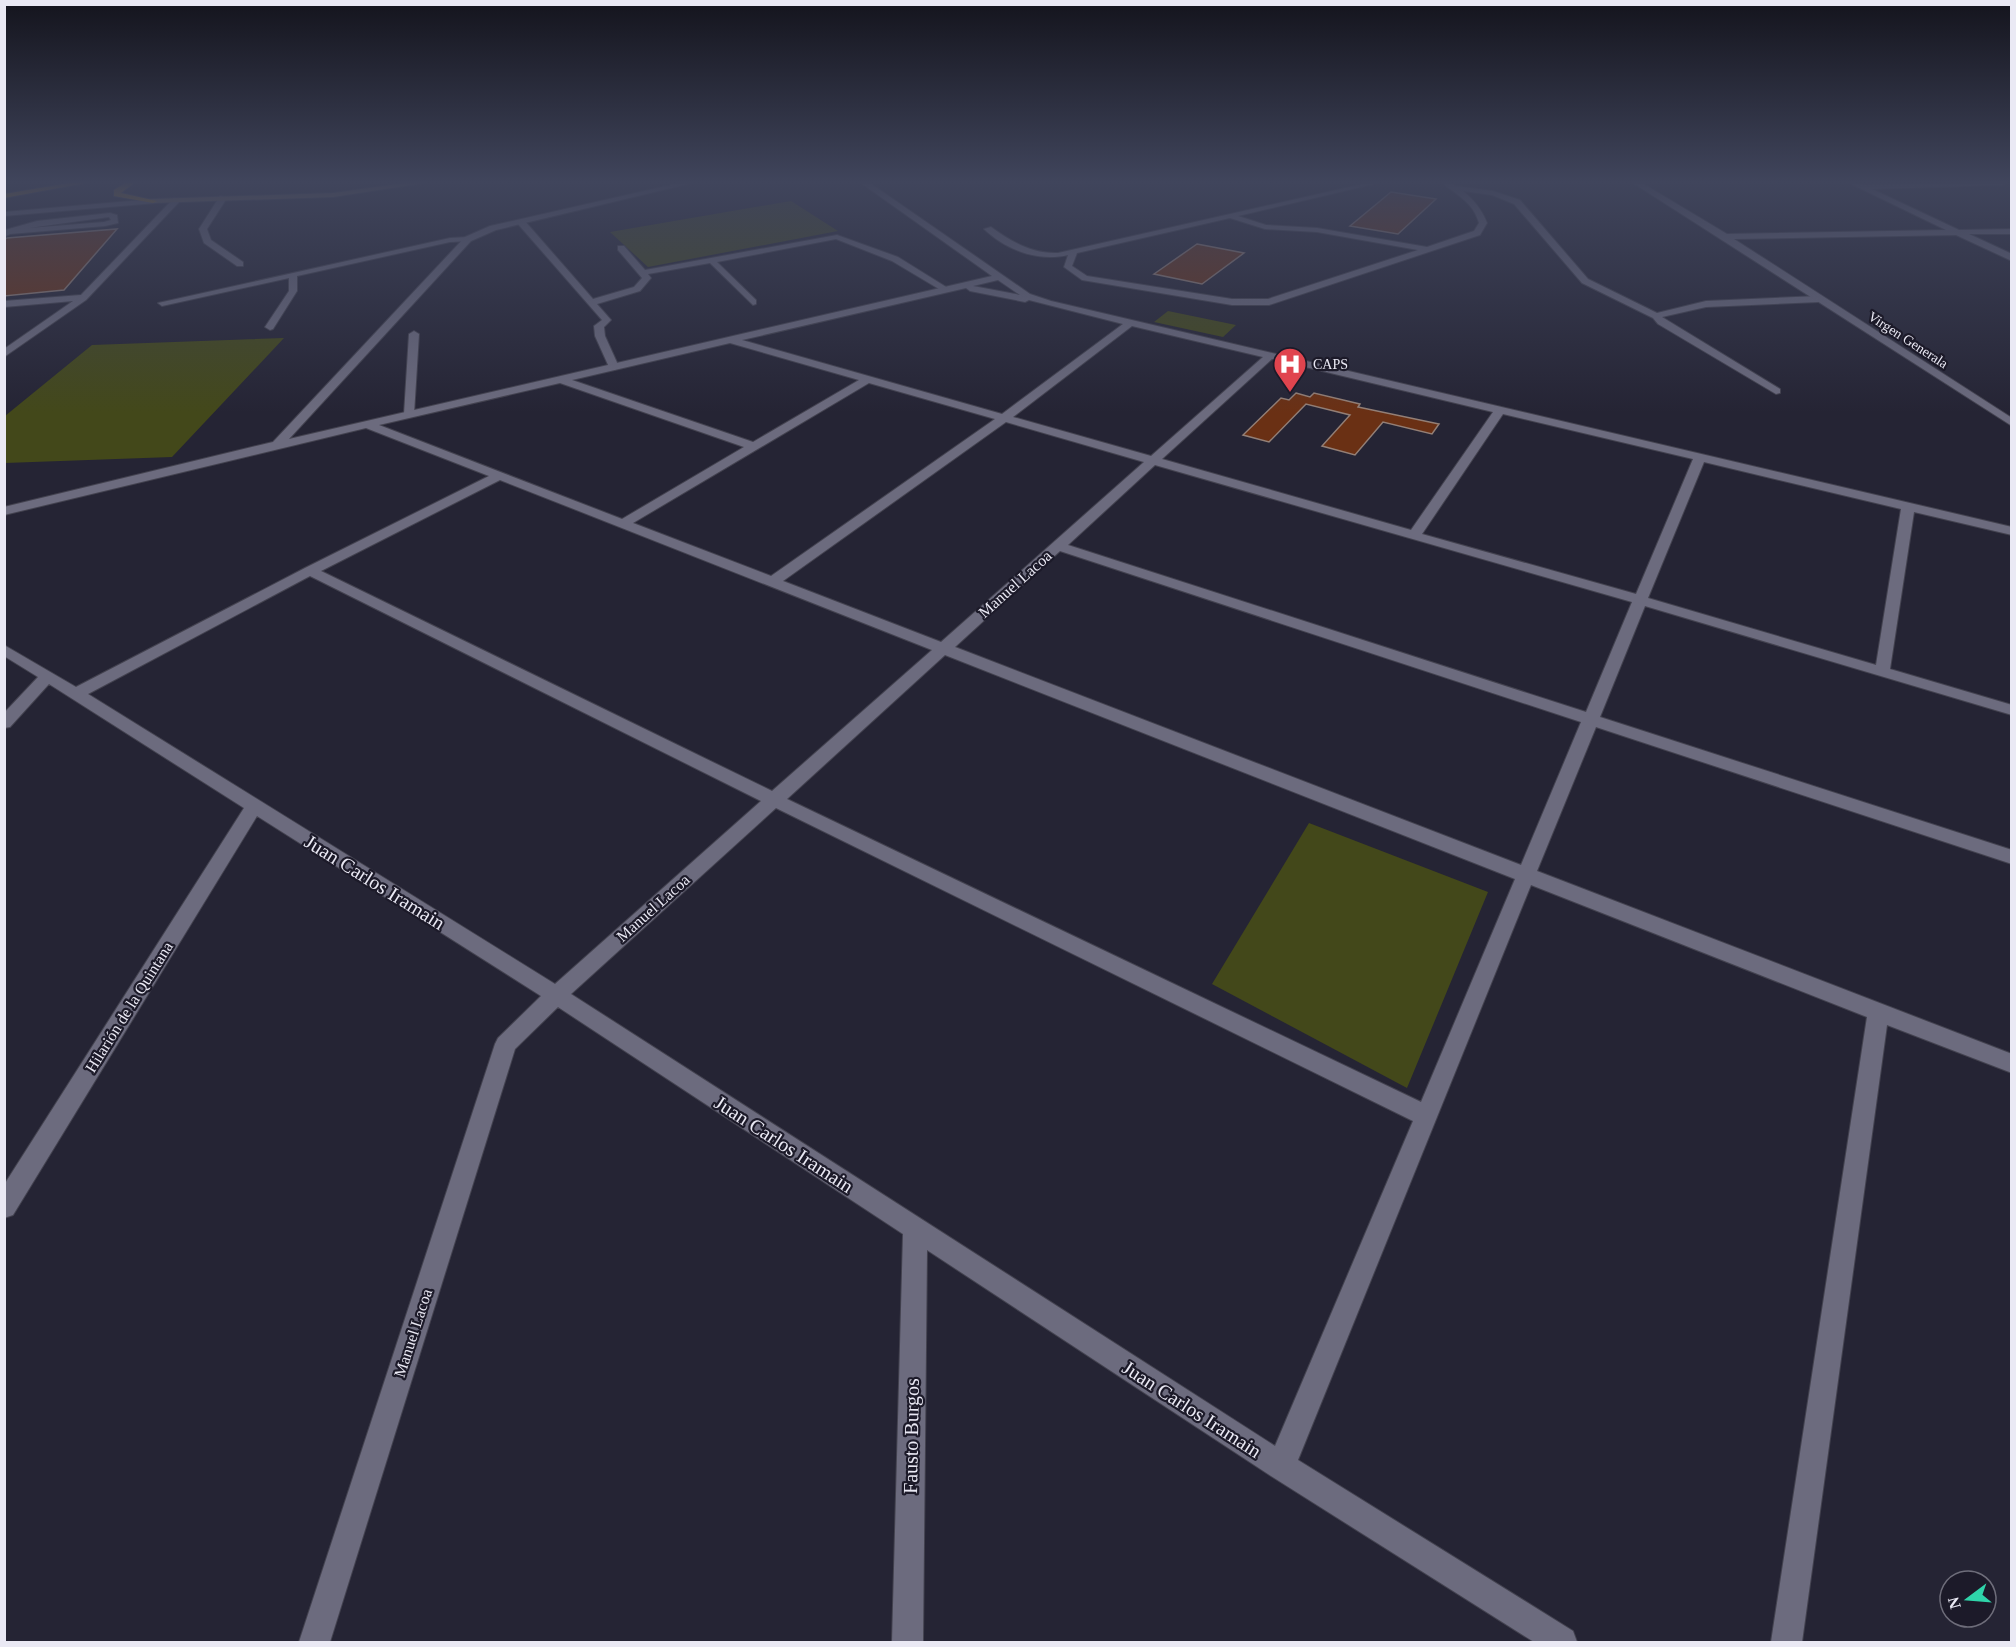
<svg xmlns="http://www.w3.org/2000/svg" width="2016" height="1647" font-family="'Times New Roman',serif">
<style>
.green{fill:#43481a}
.building{fill:#6a3014;stroke:#937f76;stroke-width:1.5}
.lines{fill:none;stroke-linecap:round;stroke-linejoin:round}
.service-casing{stroke:#43424f;stroke-width:2}
.minor-casing{stroke:#43424f;stroke-width:2}
.secondary-casing{stroke:#43424f;stroke-width:2}
.motorway-casing{stroke:#43424f;stroke-width:2}
.service{fill:#6c6b7e;fill-rule:evenodd}
.minor{fill:#6c6b7e;fill-rule:evenodd}
.secondary{fill:#88775c;fill-rule:evenodd}
.motorway{fill:#c8920b;fill-rule:evenodd}
.labels{text-anchor:middle;dominant-baseline:central;stroke-width:4.5;stroke-linejoin:round;paint-order:stroke}
.far-street-label{font-size:14px;fill:#eae9f4;stroke:#1c1a29}
.far-poi-label{font-size:14px;fill:#eae9f4;stroke:#1c1a29;text-anchor:start}
.street-label{font-size:16px;fill:#eae9f4;stroke:#1c1a29}
.near-street-label{font-size:20px;fill:#eae9f4;stroke:#1c1a29}
</style>
<rect width="100%" height="100%" fill="#252434"/>
<path class="green" d="M791,201L838,231L648,267L610,232Z
M1168,311L1236,325L1223,337L1154,322Z
M284,338L172,457L5,463V416L92,345Z
M1309,823L1488,892L1407,1088L1212,984Z"/>
<path class="building" d="M1391,192L1436,199L1398,234L1350,226Z
M117,229L64,290L4,296V240L7,238Z
M1197,244L1244,253L1202,284L1154,274Z
M1296,393L1310,397L1314,393L1360,404L1358,407L1439,424L1432,434L1383,422L1355,455L1322,446L1350,415L1306,404L1269,442L1243,435L1281,398L1289,400Z"/>
<g class="lines">
<defs>
<path id="service" d="M1367,183H1378L1238,216L1266,225L1317,228L1427,247L1474,231L1479,223C1473,202 1457,195 1442,183H1450L1456,186L1493,191L1520,200L1588,279L1657,313L1706,301L1819,296L1823,299L1819,302L1706,307L1662,317L1780,389V393L1776,394L1658,324L1653,318L1582,283L1514,204L1492,195L1463,191C1474,200 1482,210 1487,223L1480,235L1269,305H1232L1082,280L1064,267L1068,255C1038,262 1006,250 984,229L991,227C1012,242 1032,254 1058,253ZM1230,218L1265,229L1317,232L1418,250L1268,299H1232L1087,276L1072,266L1077,253Z
M220,196L227,198L207,229L211,240L243,262V266H237L204,243L199,229Z
M174,198L181,200L86,300L4,357V349L73,301L4,307V301L81,295Z
M110,213L117,215L118,223L105,226L10,234L4,237L5,230L37,221ZM109,217L111,220L104,222L29,228Z
M518,220H524L593,299L634,287L642,278L618,250V246H624L645,270L837,235L898,257L951,290L944,292L892,261L836,239L717,262L756,300V304L753,305L710,263L648,274L651,278L640,291L597,304L611,320L604,327L605,336L619,367L614,370L609,367L595,336L594,326L602,320L518,224Z
M468,237L472,239L471,241L450,242L297,276V291L273,329L270,330L265,327L289,291V278L162,306L158,303L450,238Z
M414,331L419,334L414,414L409,417L404,414L409,334Z"/>
<path id="minor" d="M679,183H692L496,230L471,241L289,439L992,276L861,183H870L1030,294L1051,301L2012,527V535L1914,512L1890,669L2012,705V715L1645,606L1600,717L2012,850V864L1596,727L1537,871L2012,1054V1073L1887,1025L1802,1642H1771L1867,1017L1531,885L1298,1460L1573,1631L1577,1642H1534L1271,1476L927,1250L923,1642H892L903,1234L558,1007L515,1049L330,1642H299L495,1044L498,1038L541,996L257,816L13,1215L4,1218V1185L244,808L49,684L10,727L4,728V713L38,677L4,656V645L76,687L305,568L489,476L366,428L4,515V507L273,442L465,237L490,226ZM998,280L1020,295L973,286ZM966,288L970,291L1025,302L1029,300L1123,324L1002,414L742,340ZM1132,326L1263,357L1151,456L1013,417ZM730,343L859,380L753,442L572,380ZM1272,359L1493,412L1411,530L1162,459ZM560,383L744,447L622,519L379,425ZM869,383L995,419L771,576L633,523ZM1503,414L1693,459L1636,594L1422,534ZM1006,422L1144,462L941,642L783,581ZM1704,462L1901,509L1876,665L1648,598ZM1155,465L1632,602L1586,712L1068,545ZM500,480L932,650L772,791L321,571ZM1060,551L1581,722L1521,865L955,647ZM310,576L761,801L555,984L88,694ZM945,655L1515,879L1421,1102L787,799ZM776,808L1413,1121L1275,1446L571,994Z
M1633,183H1642L1727,234L1946,230L1849,183L1864,185L2006,183L2002,185L1872,189L1959,230L2012,229V234H1969L2012,254V261L1956,235L1734,239L2012,418V426Z
M153,199L157,201L156,203L4,216V212Z"/>
<path id="secondary" d="M405,183H424L333,197L153,203L149,201L153,199L333,193Z"/>
<path id="motorway" d="M69,183H86L4,198V194Z
M125,183H134L121,193L157,201L153,203L114,196V190Z"/>
</defs>
<use href="#service" class="service-casing"/>
<use href="#minor" class="minor-casing"/>
<use href="#secondary" class="secondary-casing"/>
<use href="#motorway" class="motorway-casing"/>
<use href="#service" class="service"/>
<use href="#minor" class="minor"/>
<use href="#secondary" class="secondary"/>
<use href="#motorway" class="motorway"/>
</g>
<linearGradient id="sky" x2="0" y2="1"><stop stop-color="#14141d"/><stop offset="0.44" stop-color="#40455c"/><stop offset="1" stop-color="#40455c" stop-opacity="0"/></linearGradient>
<rect width="2016" height="413" fill="url(#sky)"/>
<defs>
<symbol id="hospital-pin" viewBox="-11 -11 22 30"><path d="M0 17L-7.5 6A9.5 9.5 0 1 1 7.5 6Z" fill="#e0444e" stroke="#1c1a29"/><path d="M-5-5h3v3.5h4V-5h3V5h-3V1.5h-4V5h-3Z" fill="#fff"/></symbol>
</defs>
<g fill-rule="evenodd">
<use href="#hospital-pin" x="1271" y="345" width="38" height="52"/>
</g>
<g class="labels">
<g class="far-street-label">
<text transform="translate(1908 340) rotate(33)">Virgen Generala</text>
</g>
<g class="far-poi-label">
<text x="1313" y="364">CAPS</text>
</g>
<g class="street-label">
<text transform="translate(1015 584) rotate(-42)">Manuel Lacoa</text>
<text transform="translate(653 908) rotate(-42)">Manuel Lacoa</text>
<text transform="translate(129 1007) rotate(-58)">Hilarión de la Quintana</text>
<text transform="translate(413 1333) rotate(-72)">Manuel Lacoa</text>
</g>
<g class="near-street-label">
<text transform="translate(375 882) rotate(32)">Juan Carlos Iramain</text>
<text transform="translate(784 1144) rotate(33)">Juan Carlos Iramain</text>
<text transform="translate(1192 1409) rotate(33)">Juan Carlos Iramain</text>
<text transform="translate(911 1436) rotate(-89)">Fausto Burgos</text>
</g>
</g>
<rect width="2016" height="1647" fill="none" stroke="#eae9f4" stroke-width="12"/>
<g transform="translate(1968 1599) rotate(254)"><circle r="28" fill="#1c1a29" stroke="#6e6d7a" stroke-width="1.5"/>
<path d="M0-4.5L10 22L0 15L-10 22Z" fill="#2fd4aa"/>
<text y="-9" font-size="16" font-weight="bold" text-anchor="middle" fill="#eae9f4">N</text>
</g>
</svg>
